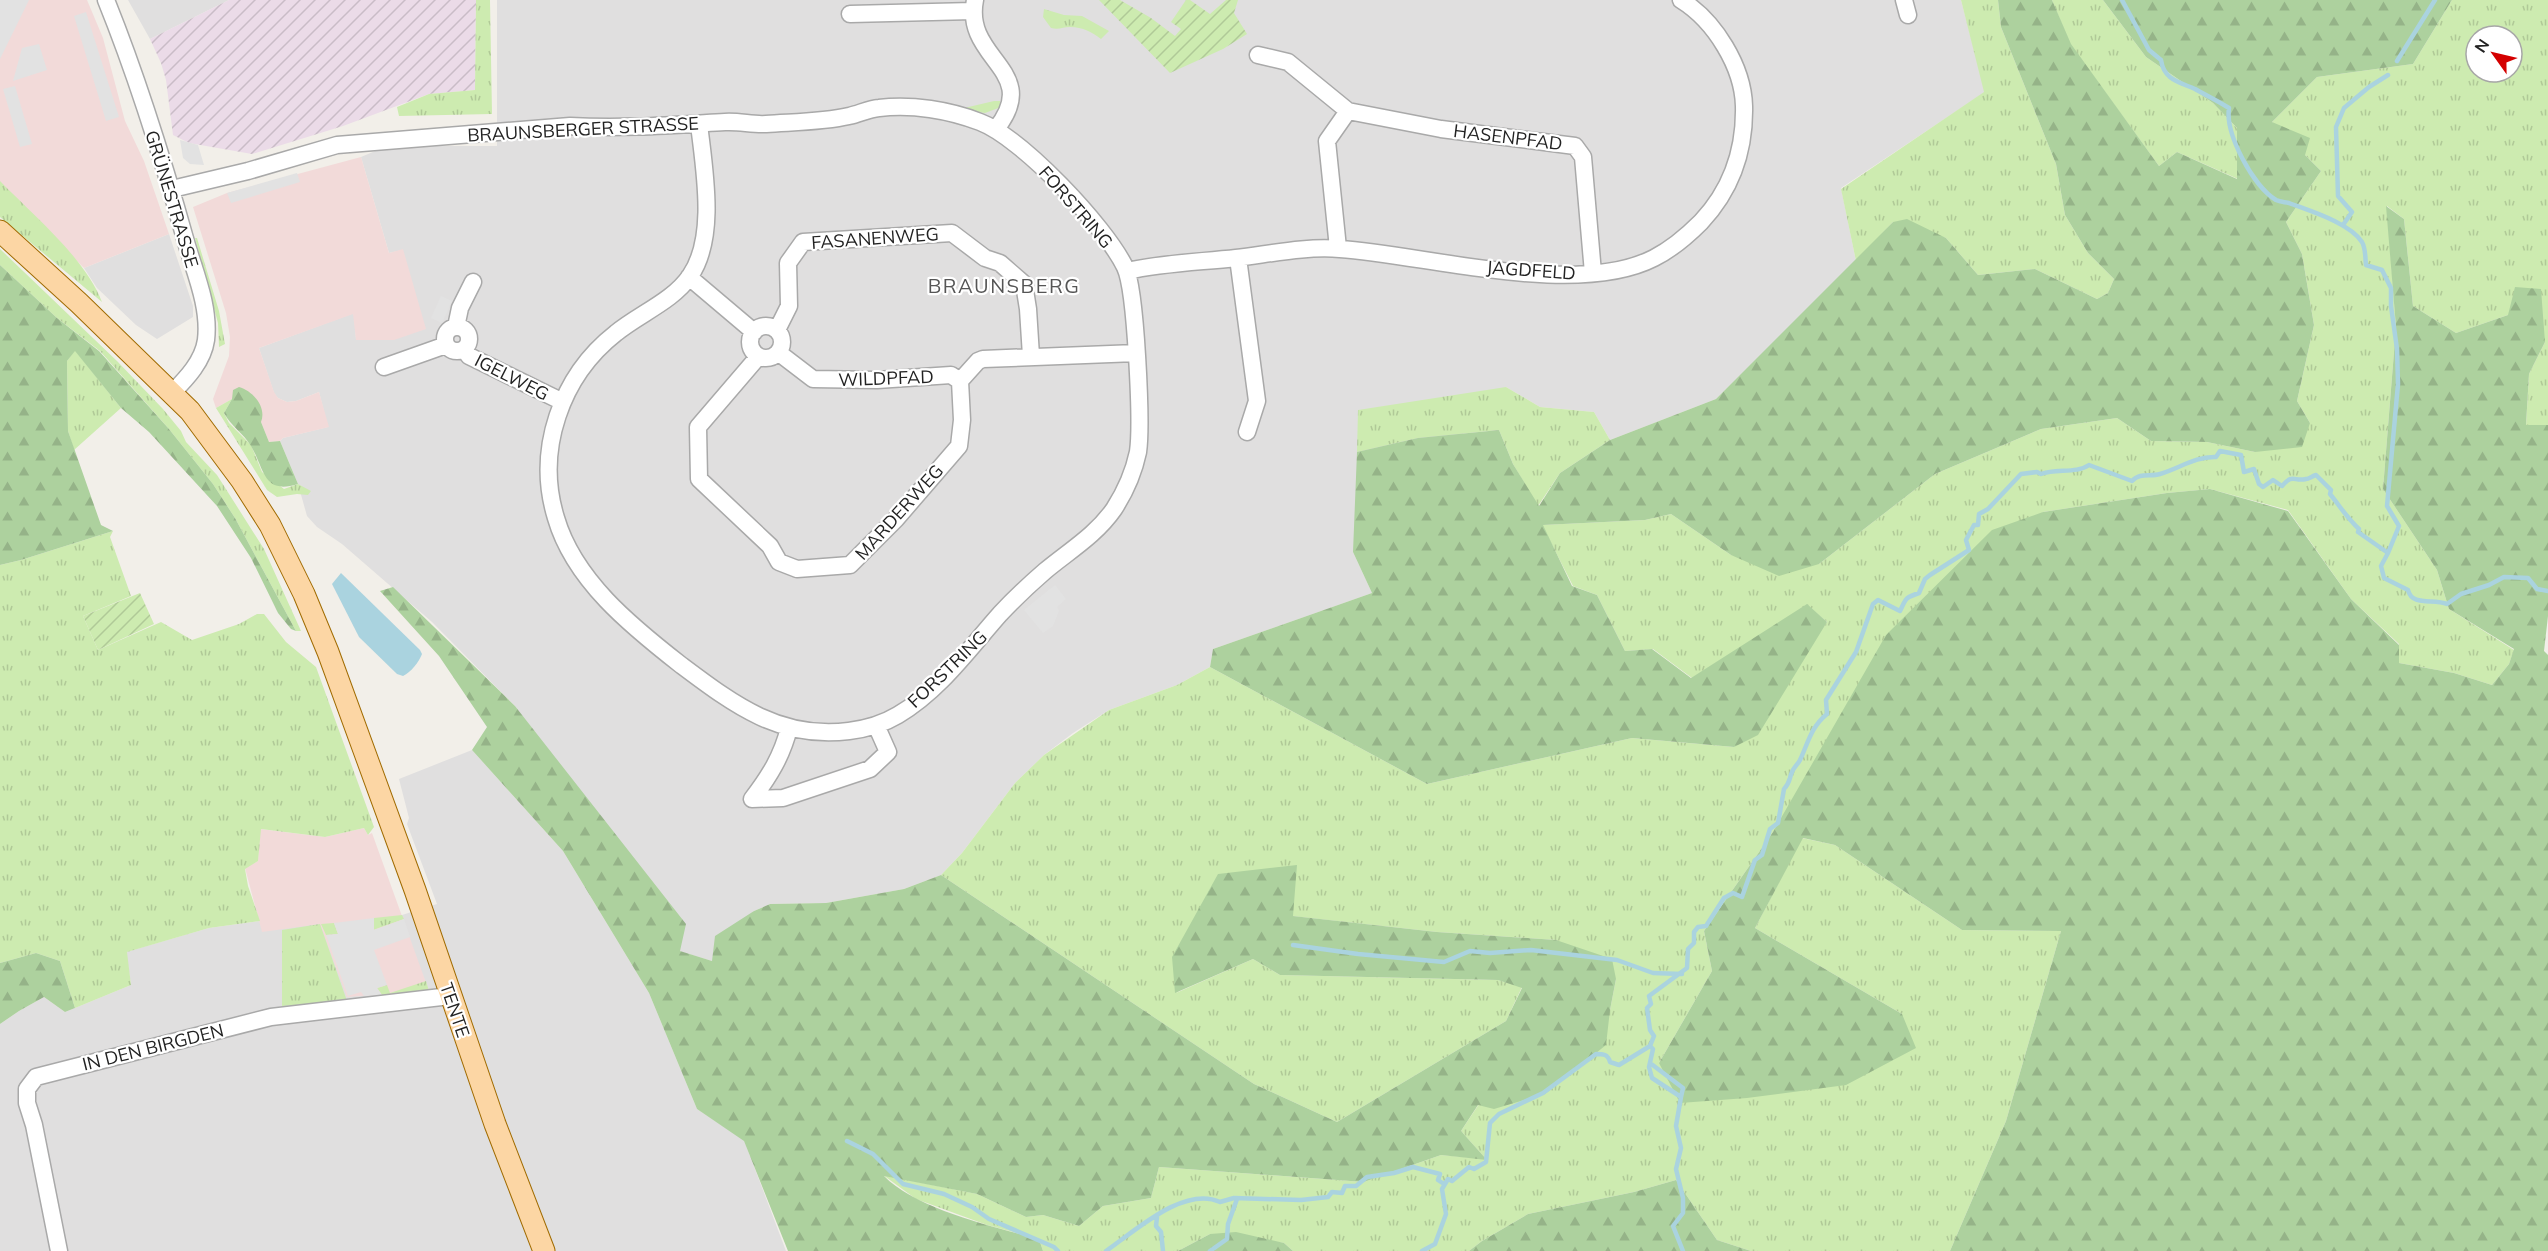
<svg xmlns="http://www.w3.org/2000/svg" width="2548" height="1251" font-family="Mulish,sans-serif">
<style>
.residential{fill:#e0dfdf}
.commercial{fill:#f2dad9}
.industrial{fill:url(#industrial-furrows)}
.grass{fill:url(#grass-tufts);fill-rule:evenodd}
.forest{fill:url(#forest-firs)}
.garden{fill:url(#garden-furrows)}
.parking{fill:#e2e2e2}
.water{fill:#aad3df}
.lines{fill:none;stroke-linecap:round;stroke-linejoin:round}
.stream{stroke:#aad3df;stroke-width:4.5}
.minor-casing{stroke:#a9a9a9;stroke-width:19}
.major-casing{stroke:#a06b00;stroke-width:23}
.minor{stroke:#fff;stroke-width:16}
.major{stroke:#fcd6a4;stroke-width:21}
.labels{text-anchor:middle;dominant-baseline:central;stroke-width:4.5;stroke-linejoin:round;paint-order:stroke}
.street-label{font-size:18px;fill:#222;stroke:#fff}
.neighbourhood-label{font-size:20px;letter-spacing:1.5px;fill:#555;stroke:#fff}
</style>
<defs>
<pattern id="industrial-furrows" width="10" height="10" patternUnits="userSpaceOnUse" patternTransform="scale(1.5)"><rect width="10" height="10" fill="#ebdbe8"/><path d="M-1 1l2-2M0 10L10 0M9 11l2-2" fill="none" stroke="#c9bcc7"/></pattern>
<pattern id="grass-tufts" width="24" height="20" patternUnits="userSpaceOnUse" patternTransform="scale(1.5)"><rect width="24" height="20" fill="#cdebb0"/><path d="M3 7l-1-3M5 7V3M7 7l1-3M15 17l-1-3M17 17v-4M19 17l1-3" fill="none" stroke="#b0c997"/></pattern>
<pattern id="forest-firs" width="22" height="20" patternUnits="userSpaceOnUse" patternTransform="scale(1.5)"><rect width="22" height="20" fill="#add19e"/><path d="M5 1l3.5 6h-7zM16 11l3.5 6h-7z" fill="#95b388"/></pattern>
<pattern id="garden-furrows" width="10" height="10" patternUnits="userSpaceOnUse" patternTransform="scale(1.5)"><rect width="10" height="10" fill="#cdebb0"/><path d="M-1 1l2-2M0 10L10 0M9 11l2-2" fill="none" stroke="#b0c997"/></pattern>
</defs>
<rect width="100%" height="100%" fill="#f2efe9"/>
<path class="residential" d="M128,0H229L150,39Z
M497,0H1961L1985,92L1841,188L1856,261L1716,399L1610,440L1594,412L1540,407L1506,387L1353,552L1372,593L1213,649L1210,667L1177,685L1109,710L1073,733L1044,755L1015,783L962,853L941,875L904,889L826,903L770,904L754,911L712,961L679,951L559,764L515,706L432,622L342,544L317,527L307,516L298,484L280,441L283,438L328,427L319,392L296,401L287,402L278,398L274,393L259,348L354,313L356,339L402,250L389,253L361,157L380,149L412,146H497Z
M169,234L193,306V317L157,339L136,325L97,288L84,268Z
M472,750L563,851L649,993L697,1109L744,1140L786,1251H0V1024L19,1011L44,997L65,1012L131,985L126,952L209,928L260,921L320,924L402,915L437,904L407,824L409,818L399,779Z"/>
<path class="commercial" d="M0,0H87L103,38L125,121L144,161L169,234L84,268L0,184Z
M361,157L389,253L403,249L426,329L394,340H356L353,314L259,348L274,392L278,398L287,402L296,401L319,392L329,427L283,438L280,441L269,442L261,422L232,399L216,408L213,399L229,356L230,337L226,313L193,207L227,193Z
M364,828L368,835L372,833L429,991L347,997L320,924L262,932L245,868L258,861L260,829L325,837Z"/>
<path class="industrial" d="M229,0H476L475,90L429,94L343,126L252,154L189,143L173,135L166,80L161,63L150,39Z"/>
<path class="grass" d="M476,0H490L492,114L399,116L397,107L429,94L475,90Z
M1961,0H1998L2001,27L2056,164L2065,215L2088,253L2114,279L2108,293L2097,299L2035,269L1978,275L1946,238L1893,222L1856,261L1841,189L1984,92Z
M2052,0H2103L2146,57L2213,103L2237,128L2238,179L2177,152L2159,166L2070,44Z
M2452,0H2548V425L2526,426L2529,374L2545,342L2508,315L2456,333L2413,306L2404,219L2387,206L2396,327L2383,489L2437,570L2449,609L2514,650L2509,664L2492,685L2454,673L2399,663V644L2351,599L2288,510L2210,489L2167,493L2043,512L1773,832L1704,931L1712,971L1659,1063L1902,1014L1755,928L1802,838L1835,845L1962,930L2061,931L2006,1121L1950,1251H1751L1717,1240L1676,1180L1634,1192L1528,1214L1482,1241L1469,1251H1293L1284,1243L1210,1234L1178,1251H1043L1039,1239L987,1225L916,1199L883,1175L977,1194L1026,1217L1043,1215L1079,1226L1103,1206L1151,1198L1159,1167L1364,1182L1441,1155L1486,1159L1461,1131L1479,1104L1610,1010L1616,979L1556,940L1437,932L1292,916L1176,993L1253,959L1280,975L1498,980L1522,987L1506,1021L1337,1122L1254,1084L941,875L962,853L1015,783L1044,755L1109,710L1177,685L1210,667L1427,784L1632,738L1734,747L1827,622L1807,605L1692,678L1653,649L1625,651L1597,595L1573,586L1542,525L1645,520L1671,514L1731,555L1819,564L1935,474L2041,429L2117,418L2151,441L2207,442L2255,452L2310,423L2297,401L2314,325L2302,254L2286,222L2321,171L2272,122L2317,77L2413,64ZM2476,36H2512V72H2476Z
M1044,9L1064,15L1082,16L1109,31L1101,39C1092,32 1083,27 1070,27C1063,27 1059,30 1051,28L1043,17Z
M994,101H1000L1001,107L985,113L960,109Z
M0,181C33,215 86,259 102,302L0,217Z
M195,238H197L219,311L225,344L219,347L218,323Z
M0,249L117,361L163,409L181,431L186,442L217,475L264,549L301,631H296L235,518L213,484L169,429L100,351L57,318L0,265Z
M75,350L121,408L74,450L68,431L67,361Z
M1506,387L1540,407L1594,412L1610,440L1560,473L1538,506L1513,464L1499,430L1418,438L1357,452L1358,410Z
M232,399L224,413L229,423L251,445L262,472L284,489L298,484L311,491L308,495L297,494L277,497L267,490L216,408Z
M113,531L110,537L131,596L83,616L98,650L161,622L192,640L239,624L257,614H264L286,642L316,667L374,827L368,835L364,828L325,837L261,829L258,861L245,869L248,886L260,921L209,928L127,952L131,985L75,1008L60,961L36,953L0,963V565L21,560Z
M402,915L404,919L373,930L374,918Z
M334,923L338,934L326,935L321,924Z
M320,924L347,1001L282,1006V930Z
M426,981L429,991L382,995L377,988L387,985L390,993Z"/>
<path class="forest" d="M1998,0H2052L2071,44L2159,166L2177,152L2237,179V128L2213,103L2146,57L2103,0H2452L2413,64L2317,77L2272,122L2310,138L2305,155L2321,171L2286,222L2302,254L2314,325L2297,401L2310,423L2302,447L2255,452L2207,442L2151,441L2117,418L2041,429L1935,474L1819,564L1779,576L1731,555L1671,514L1645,520L1543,525L1572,586L1597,595L1625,651L1652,649L1691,678L1807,604L1827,622L1758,735L1734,747L1632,738L1427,784L1210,667L1213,649L1372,593L1353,552L1357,452L1418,438L1499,430L1513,464L1539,506L1560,473L1610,440L1716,399L1893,222L1907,219L1946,238L1978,275L2035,269L2097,299L2108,293L2114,279L2088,253L2065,215L2056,164L2001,27Z
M2386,206L2404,219L2413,306L2456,333L2508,315L2515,287L2541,289L2545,342L2529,374L2526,425H2548V616L2544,651L2548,655V1251H1950L2006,1121L2061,931L1962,930L1835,845L1803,838L1755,928L1902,1014L1916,1048L1846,1085L1747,1098L1680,1103L1659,1063L1712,971L1704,931L1773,832L1886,635L1992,530L2043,512L2167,493L2210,489L2288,511L2351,599L2399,645V663L2454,673L2492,685L2509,664L2514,649L2449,609L2437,570L2383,489L2396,327Z
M0,265L57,318L99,351L169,429L213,484L235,518L296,631L291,629L278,613L251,558L217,506L149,432L121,408L75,351L67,361L68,431L101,525L113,531L21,560L0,565Z
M239,387C253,391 267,407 261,422L269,442L280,441L298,484C263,495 265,470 251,446C244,434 231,426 224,413L232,399L233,390Z
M393,587L515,706L686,924L680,951L712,961L715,936L754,911L770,904L826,903L904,889L941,875L1254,1084L1337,1122L1506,1021L1522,988L1498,980L1280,975L1253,959L1175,993L1172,957L1218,874L1297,865L1293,916L1437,932L1556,940L1612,959L1616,979L1610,1010L1606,1045L1545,1094L1494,1109L1478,1105L1461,1131L1487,1160L1441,1155L1364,1182L1159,1167L1151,1198L1103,1206L1079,1226L1043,1215L1026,1217L977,1194L884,1176C916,1209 994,1227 1039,1239L1043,1251H788L744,1141L697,1109L649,993L563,851L472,750L487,727L439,656L380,591Z
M36,953L60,961L75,1008L65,1012L44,997L19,1011L0,1024V963Z
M1676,1180L1717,1240L1751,1251H1469L1482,1241L1528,1214L1634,1192Z
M1236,1232L1284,1243L1293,1251H1178L1210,1234Z"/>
<path class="garden" d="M1099,0H1120L1151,18L1175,36L1181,29L1171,22L1186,0H1190L1210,14L1226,0H1238L1234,13L1247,34L1223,49L1170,73Z
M140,593L154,624L98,650L83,616Z"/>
<path class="parking" d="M0,0H29L0,59Z
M86,12L119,117L106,121L74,16Z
M39,44L47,70L13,81L22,48Z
M15,86L32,144L20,147L3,89Z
M180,140L198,145L204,165L190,164L183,158Z
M297,173L300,182L231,203L227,193Z
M441,296L452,301L442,323L431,318Z
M1055,585L1066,599L1057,607L1059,611L1053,626L1043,633L1024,610Z
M374,918V930L404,919L410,937L374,950L387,985L377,988L382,995L364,996L361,992L348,996L326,935L338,934L334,923Z"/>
<path class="water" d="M341,573L420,650L422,654C419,662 411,672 403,676L397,674L359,637L332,584Z"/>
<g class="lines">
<path class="stream" d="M2122,0L2149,50L2161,60C2164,80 2179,82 2195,89C2206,95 2218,101 2229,108C2225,134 2253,186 2276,200C2280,202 2285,202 2289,203C2310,211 2350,223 2362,242C2366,249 2365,258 2366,265L2382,270L2391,288V306L2397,349L2398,384L2387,506L2399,526L2388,553
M2397,61L2435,0
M2343,225L2352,212L2338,196L2336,127L2344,108L2369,87L2388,75
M1293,945L1358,954L1444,962L1470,951L1490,953L1531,950L1617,960L1653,973L1682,974
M1650,1046L1653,1049L1649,1067L1652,1078L1681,1097L1676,1126L1681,1148L1676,1169L1683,1198V1213L1673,1226L1683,1251
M1650,1063L1683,1088L1681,1097
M847,1141L873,1154L903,1184L944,1194L972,1207L989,1219L1054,1247L1058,1251
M1157,1217L1156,1226L1161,1232L1163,1251
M1106,1251C1134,1232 1184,1185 1220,1202L1234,1198L1301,1200L1328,1197L1332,1192L1342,1193L1345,1186H1356L1367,1177L1394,1173L1413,1167L1440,1174L1438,1180L1444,1184
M1210,1251L1227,1239L1228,1224L1237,1199
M1422,1251L1435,1244L1446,1214L1442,1189L1448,1179L1452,1181L1469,1167L1474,1169L1486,1162L1490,1123L1499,1114L1543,1093L1596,1054C1603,1054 1608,1054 1610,1062L1619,1065L1650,1046L1654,1036L1650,1030L1647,1008L1651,1004L1649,996L1687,968L1688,949L1694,943V932L1698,927L1706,926L1724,898L1733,893L1742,897L1755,860L1762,855L1770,829L1778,823L1784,789C1790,783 1789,779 1792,772C1794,767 1798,764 1800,760C1808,743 1811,727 1827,714L1826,700L1856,652L1873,604L1878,600L1900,611C1906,599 1904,598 1919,593L1925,579L1930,575L1969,550L1966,540L1974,525H1978L1979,514L1988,509L2021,474L2037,472L2041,474C2056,468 2076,474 2089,465L2132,481C2140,472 2150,477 2160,474C2178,469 2196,456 2216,457L2220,451L2241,455L2244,472L2254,469L2259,484L2263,487L2273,480L2282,486C2293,473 2294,482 2306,479C2309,479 2312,476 2316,475L2331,490L2330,494C2339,505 2347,518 2359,529L2358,532L2388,553L2381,566L2384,578L2408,590C2412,607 2434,598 2447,604L2461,594L2489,585L2504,577L2528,578L2537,589L2548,591"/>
<defs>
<path id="minor" d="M106,0C138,79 163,160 186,242C195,273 210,307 206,340C203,361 187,378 172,393
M975,0C963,60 1043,70 996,129
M1904,0L1908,15
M850,14L973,11
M1258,55L1288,62L1348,111
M172,189L248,171L337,145L570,126C623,129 673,125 725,122C739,121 753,125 766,124C793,122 823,122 849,116C859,114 868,109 879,108C912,104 949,110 980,122C1022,138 1105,226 1125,267C1136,290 1142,424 1138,452C1134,471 1125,492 1114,509C1096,535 1069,551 1045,571C1030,584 1014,599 1000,614C969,649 939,691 898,715C883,724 865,729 849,731C780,740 733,704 681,665C631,626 574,580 556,518C535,450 561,376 616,333C639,314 673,301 690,276C717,237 704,169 699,124
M1338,248L1327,141L1348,111L1441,129L1575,146L1583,157L1593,273
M1238,258L1257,401L1247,432
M1127,271C1163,263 1200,262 1236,258C1270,254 1306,246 1340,249C1427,255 1576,298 1654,258C1672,249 1687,236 1701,222C1732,189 1745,151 1744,106C1743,67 1715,21 1681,0
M689,277L754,332
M750 342a16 16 0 1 1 32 0a16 16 0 1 1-32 0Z
M445 339a12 12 0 1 1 24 0a12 12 0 1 1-24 0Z
M456,327L460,308L473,282
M777,330L789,306L788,263L803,242L952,233L985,258L1000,263L1024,284L1028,309L1031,356
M464,349L469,356L561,401
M779,353L813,379L877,380L951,375L960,381
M758,357L698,427L699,479L770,546L779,562L797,569L850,565L896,519L959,446L962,420L960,381
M384,367L446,345
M960,381L978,361L983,359L1136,353
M752,799L783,798L870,769L888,752L876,725
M752,799C769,777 782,756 789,728
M59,1251L34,1125L27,1103V1089L36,1077L271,1017L450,996"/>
<path id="major" d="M0,231L79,303L190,411L242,481L270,525L304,594L328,652L415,890L495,1124L544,1251"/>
</defs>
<use href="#minor" class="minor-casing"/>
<use href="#major" class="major-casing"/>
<use href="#minor" class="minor"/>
<use href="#major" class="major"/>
</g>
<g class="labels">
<g class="street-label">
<text transform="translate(583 129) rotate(-3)">BRAUNSBERGER STRASSE</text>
<text transform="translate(1508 137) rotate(7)">HASENPFAD</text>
<text transform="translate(172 199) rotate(73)">GRÜNESTRASSE</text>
<text transform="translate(1076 207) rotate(49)">FORSTRING</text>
<text transform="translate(875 238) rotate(-4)">FASANENWEG</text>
<text transform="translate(1531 270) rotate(4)">JAGDFELD</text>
<text transform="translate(512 377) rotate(27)">IGELWEG</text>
<text transform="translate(886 378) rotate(-2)">WILDPFAD</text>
<text transform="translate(899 512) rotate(-48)">MARDERWEG</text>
<text transform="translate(947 669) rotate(-44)">FORSTRING</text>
<text transform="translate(455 1010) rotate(71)">TENTE</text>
<text transform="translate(153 1047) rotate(-14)">IN DEN BIRGDEN</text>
</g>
<g class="neighbourhood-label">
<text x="1004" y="285">BRAUNSBERG</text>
</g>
</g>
<g transform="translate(2494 54) rotate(304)"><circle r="28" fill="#ffffff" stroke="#a7a7a7" stroke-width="1.5"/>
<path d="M0-4.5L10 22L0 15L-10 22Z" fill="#d40000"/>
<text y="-9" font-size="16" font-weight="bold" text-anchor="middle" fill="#222222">N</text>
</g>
</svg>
